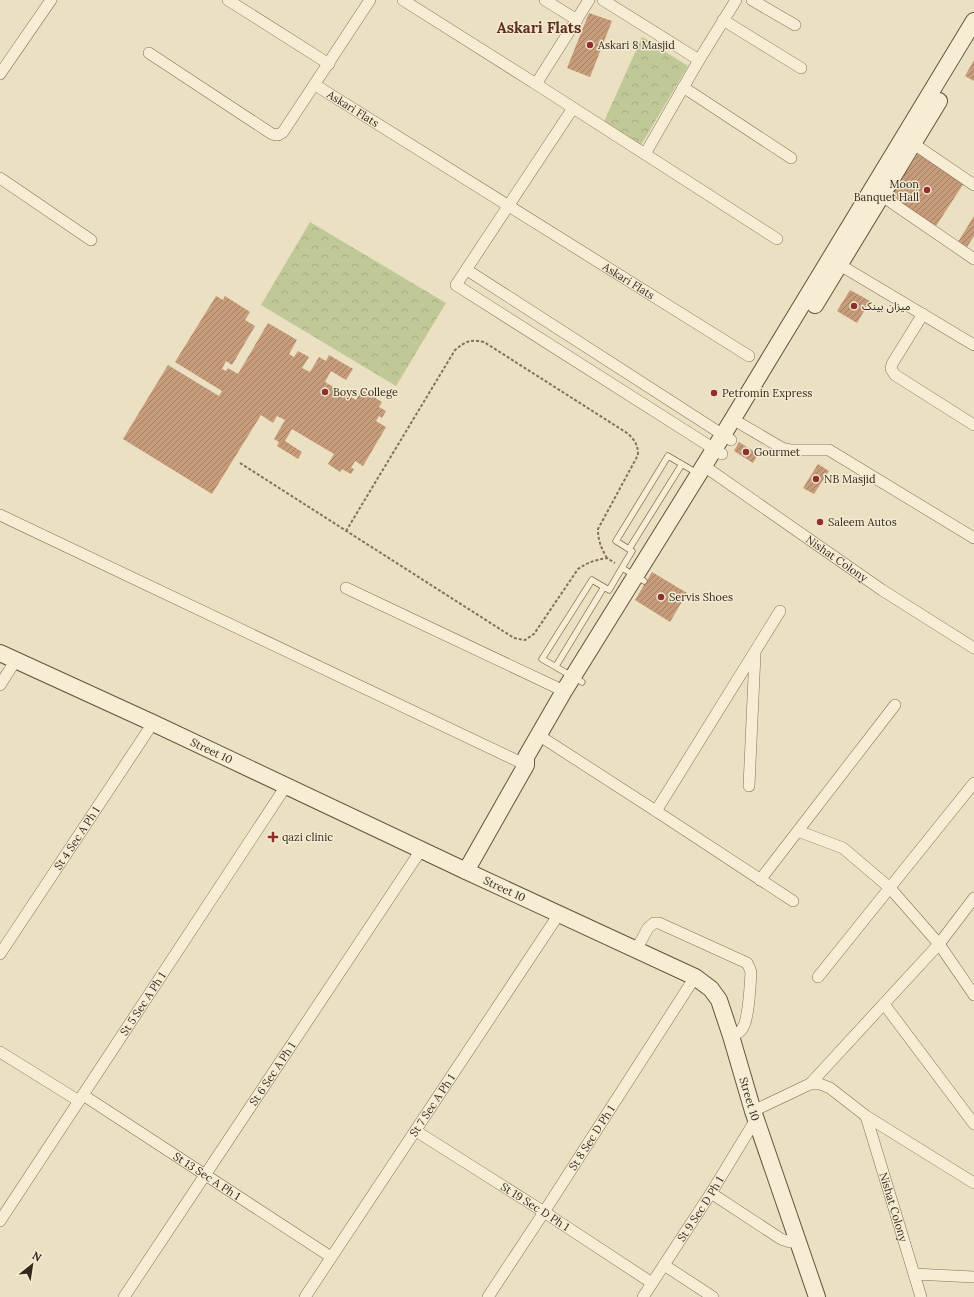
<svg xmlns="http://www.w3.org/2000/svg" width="974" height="1297" font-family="Lora,'Noto Sans Arabic',serif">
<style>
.park{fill:url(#park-crowns)}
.building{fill:url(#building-hatch)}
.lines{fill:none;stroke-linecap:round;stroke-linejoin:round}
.lane-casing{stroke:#84715a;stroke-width:7}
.street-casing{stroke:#84715a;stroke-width:12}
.secondary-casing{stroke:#65533e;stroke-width:18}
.path{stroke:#84715a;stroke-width:2;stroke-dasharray:3 2;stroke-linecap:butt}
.lane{stroke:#f6edd4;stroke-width:5.5}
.street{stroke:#f6edd4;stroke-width:11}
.secondary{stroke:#f6edd4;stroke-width:16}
.poi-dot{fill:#8f302e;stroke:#f3ead1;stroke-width:1.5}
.labels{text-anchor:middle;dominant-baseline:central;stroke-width:3;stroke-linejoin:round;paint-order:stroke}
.poi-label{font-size:11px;fill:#34291e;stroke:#f3ead1;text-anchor:start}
.street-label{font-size:11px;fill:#34291e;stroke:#f3ead1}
.district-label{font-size:15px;font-weight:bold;fill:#5e2e20;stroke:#f3ead1}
</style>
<defs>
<pattern id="park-crowns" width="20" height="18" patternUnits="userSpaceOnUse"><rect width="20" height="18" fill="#c1c897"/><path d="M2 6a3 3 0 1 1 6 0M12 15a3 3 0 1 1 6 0" fill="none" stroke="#a6ac82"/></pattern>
<pattern id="building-hatch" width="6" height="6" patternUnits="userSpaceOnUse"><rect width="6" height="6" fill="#c79c7a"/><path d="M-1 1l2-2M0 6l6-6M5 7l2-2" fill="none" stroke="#a27f63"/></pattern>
</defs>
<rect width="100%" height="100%" fill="#ebe0c2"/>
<path class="park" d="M642,37L688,66L638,150L602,126Z
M310,222L446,303L396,386L261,305Z"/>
<path class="building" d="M589,13L612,21L590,77L567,68Z
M974,60V81L965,76Z
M918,154L964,183L936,226L890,197Z
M974,216V236L967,247L958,242Z
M850,290L870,301L857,323L837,311Z
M216,296L223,300L225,296L250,312L245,320L255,326L232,365L226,361L222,369L226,371L228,368L238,374L268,323L297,340L289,354L294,357L298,351L309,357L302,368L310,372L319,357L326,361L329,355L353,369L346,380L331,371L325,382L356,400L362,390L382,402L379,407L386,411L382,418L379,416L376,421L386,427L363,466L355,461L351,468L354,469L351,474L342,469L340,472L328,464L334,454L292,429L285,441L302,452L298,459L277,446L279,442L274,439L285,420L277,416L273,423L261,415L212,494L123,439L168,365L219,396L222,391L175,362Z
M739,442L758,454L753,463L734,451Z
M818,464L829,471L814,494L803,488Z
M652,572L687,593L670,622L635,600Z"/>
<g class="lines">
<defs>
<path id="lane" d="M629,549L682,464
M622,568L644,581
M556,666L604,587
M582,682L542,659L592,580L609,590L632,551L616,541L668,456L697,473"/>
<g id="street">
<path d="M228,0L329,64"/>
<path d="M403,0L536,84L777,239"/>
<path d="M545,0L577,20"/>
<path d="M603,0L699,60"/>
<path d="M752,0L795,25"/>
<path d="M723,20L801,68"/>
<path d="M149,53L272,134L278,135L283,132L370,0"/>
<path d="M0,74L51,0"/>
<path d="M536,84L589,0"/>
<path d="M683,87L791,158"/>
<path id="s1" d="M320,88L749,356"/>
<path d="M573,108L456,285L722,454"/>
<path d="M914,144L974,185"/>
<path d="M645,154L699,60L736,0"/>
<path d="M0,178L91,240"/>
<path d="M882,196L974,259"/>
<path d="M840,265L974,345"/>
<path d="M467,270L731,440"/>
<path d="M923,314L892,364L891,369L895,375L974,425"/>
<path d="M741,424L782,448L791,450H829L974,538"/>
<path id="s2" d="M704,466L882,590L974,648"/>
<path d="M0,515L526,765"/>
<path d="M346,588L564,691"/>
<path d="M0,685L16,660"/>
<path d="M546,740L656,811L793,901"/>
<path d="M749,786L755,654"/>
<path d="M656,811L780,611"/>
<path d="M798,831L843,848L890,888L939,944L974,995"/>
<path d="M760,880L895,705"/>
<path d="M636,950L648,928L654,923H659L747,963L750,969L751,973C750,985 749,1020 742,1029C740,1033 735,1034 731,1036"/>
<path id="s3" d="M0,954L153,723"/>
<path d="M818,977L974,783"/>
<path d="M884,1004L974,1124"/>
<path d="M0,1052L79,1101"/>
<path d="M810,1084L939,944L974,898"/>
<path id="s4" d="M83,1095L331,1257"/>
<path d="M753,1111L810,1084H820L830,1088L866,1116L974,1183"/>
<path id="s5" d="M866,1116L921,1297"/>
<path id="s6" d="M416,1131L544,1212L652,1283"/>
<path d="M711,1193L781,1239L790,1242L798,1241"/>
<path id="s7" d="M0,1221L286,786"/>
<path d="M664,1265L713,1297"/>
<path d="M914,1274L974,1277"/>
<path id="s8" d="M124,1297L421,850"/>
<path id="s9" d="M305,1297L559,914"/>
<path id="s10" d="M488,1297L544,1212L695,977"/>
<path id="s11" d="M643,1297L711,1193L756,1119"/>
</g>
<g id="secondary">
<path d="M815,305L939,101"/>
<path id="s12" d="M0,653L153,723L466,871L695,977L711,989L719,1000L731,1036L753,1111L817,1297"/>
<path d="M466,871L526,765V757L564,691L723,435L974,21"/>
</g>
</defs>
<use href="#lane" class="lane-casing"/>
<use href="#street" class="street-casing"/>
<use href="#secondary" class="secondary-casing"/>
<path class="path" d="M240,463L514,638L525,640L534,634L578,569C588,562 596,560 607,558L615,563
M346,531L455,350C466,341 470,339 484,342L627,433C635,440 638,445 638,455L598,529C598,540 601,548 607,558"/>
<use href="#lane" class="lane"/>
<use href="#street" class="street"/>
<use href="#secondary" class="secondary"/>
</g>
<g class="poi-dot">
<circle cx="590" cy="45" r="4"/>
<circle cx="927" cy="190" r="4"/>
<circle cx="854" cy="306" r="4"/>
<circle cx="325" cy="392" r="4"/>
<circle cx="714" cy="393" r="4"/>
<circle cx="746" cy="452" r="4"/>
<circle cx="816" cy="479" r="4"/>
<circle cx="820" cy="522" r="4"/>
<circle cx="661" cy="597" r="4"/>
<path d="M271 831h4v4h4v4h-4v4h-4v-4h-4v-4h4z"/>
</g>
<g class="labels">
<g class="poi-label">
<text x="598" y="45">Askari 8 Masjid</text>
<text x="919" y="184" text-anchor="end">Moon<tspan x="919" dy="13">Banquet Hall</tspan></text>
<text x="862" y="306">میزان بینک</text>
<text x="333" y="392">Boys College</text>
<text x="722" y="393">Petromin Express</text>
<text x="754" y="452">Gourmet</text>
<text x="824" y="479">NB Masjid</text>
<text x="828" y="522">Saleem Autos</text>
<text x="669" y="597">Servis Shoes</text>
<text x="282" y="837">qazi clinic</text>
</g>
<g class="street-label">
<text stroke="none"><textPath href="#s1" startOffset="39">Askari Flats</textPath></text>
<text stroke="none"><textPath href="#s1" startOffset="364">Askari Flats</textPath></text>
<text stroke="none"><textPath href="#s2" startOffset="162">Nishat Colony</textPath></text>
<text stroke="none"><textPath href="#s12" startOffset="233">Street 10</textPath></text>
<text stroke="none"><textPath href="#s3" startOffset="139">St 4 Sec A Ph 1</textPath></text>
<text stroke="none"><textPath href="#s12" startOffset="557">Street 10</textPath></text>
<text stroke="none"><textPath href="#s7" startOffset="260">St 5 Sec A Ph 1</textPath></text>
<text stroke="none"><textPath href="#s8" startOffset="268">St 6 Sec A Ph 1</textPath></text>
<text stroke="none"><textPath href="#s12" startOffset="904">Street 10</textPath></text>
<text stroke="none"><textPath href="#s9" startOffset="230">St 7 Sec A Ph 1</textPath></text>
<text stroke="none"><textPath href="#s10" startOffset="190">St 8 Sec D Ph 1</textPath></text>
<text stroke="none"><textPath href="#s4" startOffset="148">St 13 Sec A Ph 1</textPath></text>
<text stroke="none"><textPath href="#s6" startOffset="141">St 19 Sec D Ph 1</textPath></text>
<text stroke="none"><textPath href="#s5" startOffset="95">Nishat Colony</textPath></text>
<text stroke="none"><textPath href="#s11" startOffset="105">St 9 Sec D Ph 1</textPath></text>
</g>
<g class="district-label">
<text x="539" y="27">Askari Flats</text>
</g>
</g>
<g transform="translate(32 1265) rotate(30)" stroke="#f3ead1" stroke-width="3" paint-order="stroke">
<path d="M0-3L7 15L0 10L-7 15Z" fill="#34291e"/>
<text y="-6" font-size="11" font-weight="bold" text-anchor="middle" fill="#34291e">N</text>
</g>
</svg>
